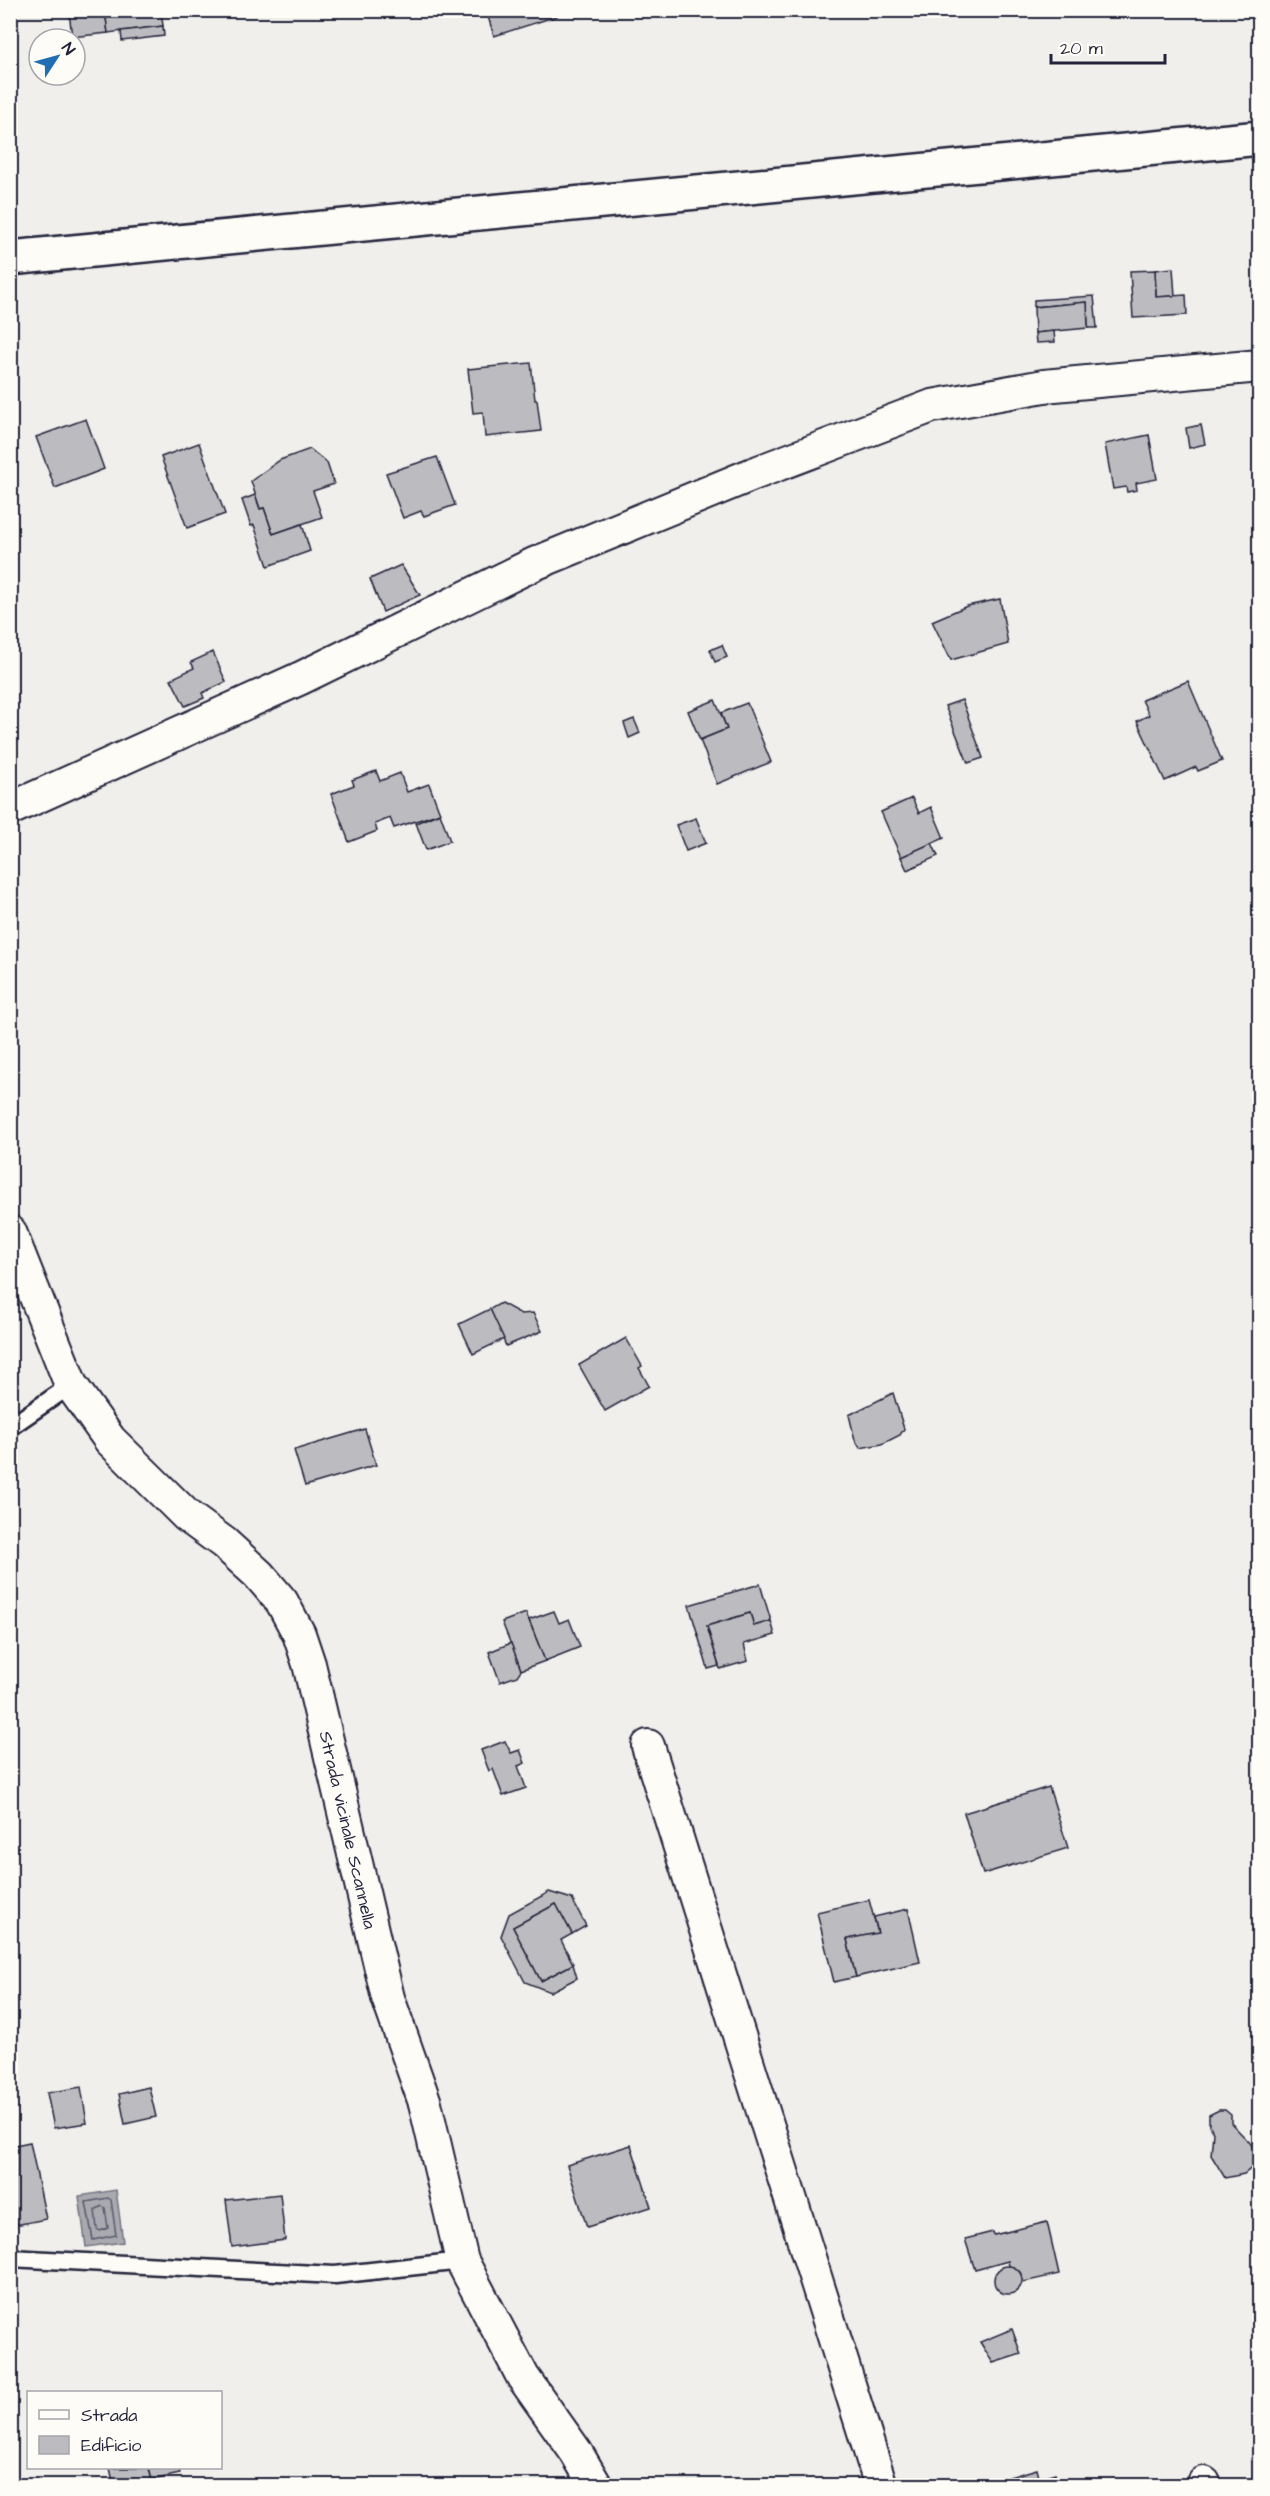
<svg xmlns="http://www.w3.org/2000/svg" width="1270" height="2496" font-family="'Architects Daughter',sans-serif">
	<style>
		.water { fill: #a9a9b0; stroke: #737381; stroke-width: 1.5 }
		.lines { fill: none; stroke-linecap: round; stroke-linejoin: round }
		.shore { stroke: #58586a; stroke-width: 1.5 }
		.building { fill: #bcbcc0; stroke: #22223b; stroke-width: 1.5 }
		.service-casing { stroke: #22223b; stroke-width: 21 }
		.minor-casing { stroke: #22223b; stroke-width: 36 }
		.secondary-casing { stroke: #22223b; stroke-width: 38 }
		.service { stroke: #fdfcf7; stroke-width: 16 }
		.minor { stroke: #fdfcf7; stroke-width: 32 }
		.secondary { stroke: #fdfcf7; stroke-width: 33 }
		.labels { text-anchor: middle; stroke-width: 5; stroke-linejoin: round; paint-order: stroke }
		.street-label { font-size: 18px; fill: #22223b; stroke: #fdfcf7 }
	</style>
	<rect width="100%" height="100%" fill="#f0efec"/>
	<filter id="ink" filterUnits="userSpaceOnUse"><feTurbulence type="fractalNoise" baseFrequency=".0167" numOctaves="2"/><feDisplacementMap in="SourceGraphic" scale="12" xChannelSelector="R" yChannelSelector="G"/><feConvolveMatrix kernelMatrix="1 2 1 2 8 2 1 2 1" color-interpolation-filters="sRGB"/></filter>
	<g filter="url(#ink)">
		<path class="water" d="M116,2190l7,52 -37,5 -7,-51z"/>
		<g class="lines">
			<g class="shore">
				<path d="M108,2198l3,2 5,35 -23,5 -7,-38z"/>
				<path d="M102,2206l3,2 3,20 -8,3 -3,-2 -2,-19z"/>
			</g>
		</g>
		<g class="building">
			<path d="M105,10l3,23 -36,4 -3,-26z"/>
			<path d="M105,10h56l2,16 -55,7z"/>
			<path d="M486,10h69l2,6 -63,20z"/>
			<path d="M163,26l1,10 -42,5 -1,-10z"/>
			<path d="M1173,268l2,28 -19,1 -1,-27z"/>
			<path d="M1155,270l1,27 30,-2 1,20 -54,3 -3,-47z"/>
			<path d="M1094,296l3,32h-9l-1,-26 -53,5v-7z"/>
			<path d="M1087,302l1,26 -53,5 -1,-26z"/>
			<path d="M1054,331l1,11 -19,1 -1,-10z"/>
			<path d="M531,363l4,37h2l4,31 -56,6 -2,-25 -10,1 -5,-44z"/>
			<path d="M86,419l18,50 -49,19 -19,-51z"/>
			<path d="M1201,425l4,19 -16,4 -3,-20z"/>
			<path d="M1149,435l8,44 -21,4 1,7 -10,2 -1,-5 -13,2 -8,-45z"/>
			<path d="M199,443l26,71 -38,14 -26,-71z"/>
			<path d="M310,449l17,14 7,21 -21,7 9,26 -49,17 -9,-26 -4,1 -9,-28 29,-21z"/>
			<path d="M437,457l18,48 -31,11 -3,-5 -18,7 -17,-45z"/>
			<path d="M255,495l5,14 4,-1 9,26 29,-10 8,27 -42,15 -14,-41 -3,1 -9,-26z"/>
			<path d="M401,565l19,30 -37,17 -13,-33z"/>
			<path d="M1000,599l8,45 -57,16 -19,-39 35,-15z"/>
			<path d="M722,645l5,12 -12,5 -5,-12z"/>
			<path d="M213,652l13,30 -24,11 2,5 -19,8 -14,-27 23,-11 -3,-6z"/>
			<path d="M1188,681l34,80 -24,10 -2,-4 -31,14 -28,-60 12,-6 -7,-15z"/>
			<path d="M715,700l12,29 -27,11 -12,-29z"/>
			<path d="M962,700l21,58 -15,5 -23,-57z"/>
			<path d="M747,703l24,59 -54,22 -17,-44 27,-11 -6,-16z"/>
			<path d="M634,719l6,14 -11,5 -5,-15z"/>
			<path d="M376,771l4,10 20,-8 7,19 22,-8 11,29 -46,15 -4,-10 -15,6 2,7 -28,11 -18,-48 23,-9 -2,-5z"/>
			<path d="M912,798l7,15 12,-6 13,31 -43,19 -20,-45z"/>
			<path d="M440,813l10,28 -24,9 -10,-27z"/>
			<path d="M696,818l10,25 -20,8 -10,-26z"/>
			<path d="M932,843l6,13 -31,14 -6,-13z"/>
			<path d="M501,1303l20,11 12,-1 9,18 -36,15 -16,-37z"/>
			<path d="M490,1309l14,30 -31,15 -14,-30z"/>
			<path d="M626,1338l16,28 -3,2 10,18 -44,25 -26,-46z"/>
			<path d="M893,1393l11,36 -4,6 -18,9 -22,4 -5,-8 -6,-25z"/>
			<path d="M365,1429l11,36 -71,21 -11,-36z"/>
			<path d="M760,1584l11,37 -17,5 -4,-13 -43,13 12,40 -11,3 -19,-64z"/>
			<path d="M554,1611l5,12 10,-4 11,28 -35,14 -16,-41z"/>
			<path d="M526,1613l19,48 -24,9 -19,-48z"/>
			<path d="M750,1613l4,13 17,-5 4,14 -31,9 4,17 -28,8 -13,-43z"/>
			<path d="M511,1643l10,27 -4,6 -17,6 -11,-30z"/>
			<path d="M505,1741l6,12 9,-3 5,13 -7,3 8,22 -23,8 -10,-27 -4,2 -8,-21z"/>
			<path d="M1049,1787l19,61 -85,26 -19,-61z"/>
			<path d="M549,1892l23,7 14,27 -14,8 -16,-30 -43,23 28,54 32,-17 4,14 -27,14 -25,-10 -24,-46 8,-22z"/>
			<path d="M869,1900l9,33 -31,6 9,38 -22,5 -17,-70z"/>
			<path d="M556,1904l16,30 -11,6 12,24 -32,17 -28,-54z"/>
			<path d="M908,1909l12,53 -64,15 -9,-38 31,-6 -4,-16z"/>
			<path d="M81,2087l6,36 -33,5 -7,-35z"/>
			<path d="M149,2087l7,30 -31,7 -6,-30z"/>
			<path d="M1219,2110h6l6,5v8l20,21 4,8 -1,14 -10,8 -19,4 -14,-23 2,-22 -4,-11v-7z"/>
			<path d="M30,2142l16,77 -36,7v-80z"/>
			<path d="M631,2145l20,62 -64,20 -20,-62z"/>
			<path d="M280,2194l5,46 -53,7 -6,-47z"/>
			<path d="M1047,2222l12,52 -35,8 -4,-10 -11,-6 -1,-5 -33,9 -10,-31 28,-7 1,3z"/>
			<circle cx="1008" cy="2280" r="14"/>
			<path d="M1012,2329l9,25 -28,9 -13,-21z"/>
			<path d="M110,2468h39l3,12 -25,6h-13z"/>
			<path d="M149,2468h30l1,6 -28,6z"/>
			<path d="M1037,2469l4,17h-30l-2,-9z"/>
			<path d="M1055,2474l4,12h-18l-1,-7z"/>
		</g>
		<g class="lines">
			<defs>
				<g id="service">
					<path d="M10,1427l61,-42"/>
					<path d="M10,2258l325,17 127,-14"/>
				</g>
				<g id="minor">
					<path d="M10,809l291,-131 233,-114 219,-90 179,-68 112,-20 216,-20"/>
					<path d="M10,1232l61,153 39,55 77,76 37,27 35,32 23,27 17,32 10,30 79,334 37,105 37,158 61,116 53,75 20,34"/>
					<path d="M648,1746l233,740"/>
					<path d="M1204,2483l1,3"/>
				</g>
				<path id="secondary" d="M10,258l1250,-120"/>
			</defs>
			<use href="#service" class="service-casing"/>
			<use href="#minor" class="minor-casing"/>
			<use href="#secondary" class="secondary-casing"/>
			<use href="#service" class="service"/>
			<use href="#minor" class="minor"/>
			<use href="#secondary" class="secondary"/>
		</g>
	</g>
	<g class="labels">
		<g class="street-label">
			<text transform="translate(348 1830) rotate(77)" y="6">Strada vicinale Scannella</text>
		</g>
	</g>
	<rect width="1270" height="2496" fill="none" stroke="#fdfcf7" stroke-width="36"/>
	<rect x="18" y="18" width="1234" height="2460" fill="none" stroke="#22223b" stroke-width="2" filter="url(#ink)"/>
	<rect x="27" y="2391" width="195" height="78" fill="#fdfcf7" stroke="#a5a5ac" stroke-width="1.5"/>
	<rect x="39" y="2410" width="30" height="9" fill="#fdfcf7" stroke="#a5a5ac" stroke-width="1.5"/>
	<text x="81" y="2421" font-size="18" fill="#22223b">Strada</text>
	<rect x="39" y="2436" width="30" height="18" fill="#bcbcc0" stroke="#a5a5ac" stroke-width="1.5"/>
	<text x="81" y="2451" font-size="18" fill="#22223b">Edificio</text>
	<g transform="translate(57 57) rotate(54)"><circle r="28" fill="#fdfcf7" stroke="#a5a5ac" stroke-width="1.5"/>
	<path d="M0-4.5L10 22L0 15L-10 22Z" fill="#1f6fb2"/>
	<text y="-9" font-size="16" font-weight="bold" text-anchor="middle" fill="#22223b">N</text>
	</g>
	<path d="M1051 54v9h114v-9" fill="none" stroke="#22223b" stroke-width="3"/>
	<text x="1060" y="54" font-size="18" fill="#22223b" stroke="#fdfcf7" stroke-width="4.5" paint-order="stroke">20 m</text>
</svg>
